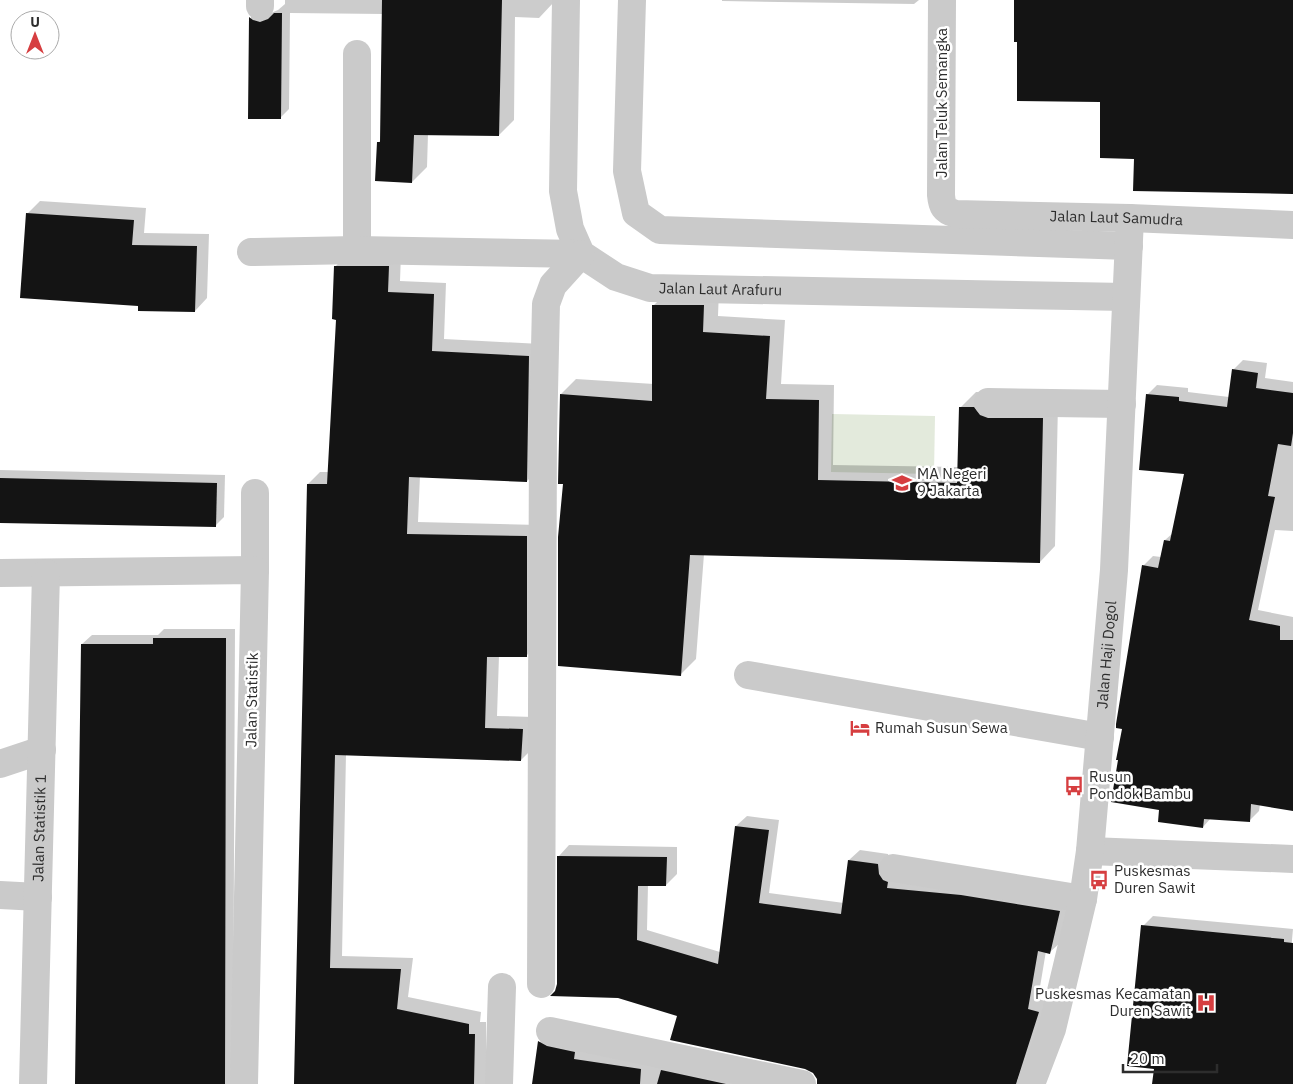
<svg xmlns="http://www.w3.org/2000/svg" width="1293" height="1084" font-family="'IBM Plex Sans',sans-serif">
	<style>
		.green { fill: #e3eadc }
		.shadow { fill: #0003 }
		.building { fill: #141414 }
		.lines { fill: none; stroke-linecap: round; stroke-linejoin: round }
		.minor { stroke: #cacaca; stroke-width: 28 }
		.labels { text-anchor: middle; stroke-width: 5; stroke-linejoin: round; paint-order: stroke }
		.street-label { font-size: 15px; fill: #2d2d2d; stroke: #fff }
		.poi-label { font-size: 15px; fill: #2d2d2d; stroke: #fff; text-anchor: start }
	</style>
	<rect width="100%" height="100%" fill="#fff"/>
	<path class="green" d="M832,414l103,2 -1,58 -103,-2z"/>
	<g class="shadow">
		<path d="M285,0h269v2l-15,16 -24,-1 -1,103 -15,15 -71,-1 -1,33 -15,15 -34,-39 3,-3 2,-126 -93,-1 -1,96 -9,9h-30l1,-101 8,-9 12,5 7,-3 7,-6z"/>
		<path d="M722,0h197l-5,4 -192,-3z"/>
		<path d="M40,201l106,7 -2,25 65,1 -2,64 -12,13 -168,-97z"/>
		<path d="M347,254h54l-1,27 46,2 -2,56 97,5 -2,125 -12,12 -107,-5 -2,46 121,3 -1,119 -12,12h-27l-2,60 37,1 -1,31 -12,12 -175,-6 -4,202 71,2 -5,39 73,15 -1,10h6v62h-191l13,-600 12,-12h9l8,-154 -2,-51z"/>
		<path d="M669,290h50l-1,26 67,4 -4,64 53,1 -1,80 126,2 1,-59 16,-16h14l68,11 -3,143 -15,16 -336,-8 -8,105 -16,16 -116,-192 -3,-89 15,-15 78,5v-79z"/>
		<path d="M1243,360l24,3 -2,15 28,4v149l-18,-1 -17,80 35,7v193l-33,-6 -1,7 -10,10 -38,-3 -8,9 -43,-18 -36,-81 19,-162 10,-10 8,1 4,-17 8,-7 12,-60 -38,-78 10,-10 31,3v4l41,5 4,-27z"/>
		<path d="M0,470l225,5 -1,42 -9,9 -215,-5z"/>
		<path d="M164,629h71l-2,455h-157l6,-440 10,-9h66z"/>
		<path d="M747,816l32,4 -10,73 75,10 5,-43 11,-10 28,4 1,9 181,38 -9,41 -11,10 -4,-1 -8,48 11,3 -23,82h-120l-287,-87 -63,-5 2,-8 1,-128 10,-11 108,2v27l-11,11h-18l-1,45 73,22 16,-126z"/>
		<path d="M1153,916l140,13 -6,66 6,1v85l-47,3h-92l1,-16 -12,-142z"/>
		<path d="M552,1030l237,54h-255l6,-42z"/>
	</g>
	<g class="building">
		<path d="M382,0h120l-3,136 -85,-1 -2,48 -37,-2 2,-39h3z"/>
		<path d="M1014,0h279v194l-160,-3 1,-32 -34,-1v-56l-83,-1v-59h-3z"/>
		<path d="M274,13h8l-1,106h-33l1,-102 4,3 7,2 8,-3z"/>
		<path d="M26,213l108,7 -2,25 65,1 -2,66 -57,-1v-5l-118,-8z"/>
		<path d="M334,266h55l-1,26 46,2 -2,57 97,5 -2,126 -118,-5 -2,57 120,2v121h-40l-2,71 38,1 -2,32 -186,-6 -5,213 71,1 -4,40 72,15v10h6l-1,50h-180l13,-600h20l9,-164 -4,-1z"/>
		<path d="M652,305h52l-1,27 67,4 -4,63 53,1 -1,80 139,3 2,-76h15l6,8 8,3h55l-3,145 -350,-8 -9,121 -123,-10v-129l5,-53h-5l2,-90 92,7z"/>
		<path d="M1232,369l26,4 -2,15 37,5v40l-2,13 -13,-2 -10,52 7,1 -26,123 31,6v14h13v171l-42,-7 -1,18 -46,-3 -1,9 -45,-6 1,-12 -48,-8 7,-42h-2l6,-31 -6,-1v-4l26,-159 16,3 6,-28 6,1 14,-67 -45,-4 7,-76 33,3v4l48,6z"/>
		<path d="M0,478l217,5 -1,44 -216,-4z"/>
		<path d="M153,638h73l-1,446h-150l6,-440h72z"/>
		<path d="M735,826l34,4 -10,73 82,11 7,-54 30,4 1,10 4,6 5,2 -1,6 74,7 99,16 -10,43 -12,-3 -10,58 11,3 -23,72h-199v-5l-4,-6 -8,-4 -135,-29 7,-24 -59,-18 -68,-2 5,-5 2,-7v-128l110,1 -1,29h-28l-1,54 81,24z"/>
		<path d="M1141,925l143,14v3l9,1v141h-141l2,-15 -27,-3z"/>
		<path d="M538,1041l9,5 28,6 -1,7 67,10 -1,15h-108z"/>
		<path d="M661,1070l65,14h-69z"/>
	</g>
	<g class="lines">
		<g class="minor">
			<path id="s1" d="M566,0l-3,191 7,38 11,25 35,23 34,11 476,9"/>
			<path d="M632,0l-5,171 9,42 24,17 469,16"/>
			<path id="s2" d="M942,0l-1,195c1,11 3,16 15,19l174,4 163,7"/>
			<path d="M260,6v-6"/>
			<path d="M357,54v196"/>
			<path d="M251,252l106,-2 224,4"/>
			<path d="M988,402l134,2"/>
			<path d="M255,570v-77"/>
			<path d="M0,573l255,-3 -11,514"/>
			<path d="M748,675l352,62"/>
			<path d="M0,764l42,-14"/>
			<path d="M1090,851l203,8"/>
			<path d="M893,868l190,31"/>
			<path d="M0,895l38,2"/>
			<path d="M541,984l2,-548 3,-132 7,-19 28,-31"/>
			<path d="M550,1031l252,53"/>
			<path id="s3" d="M33,1084l13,-511"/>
			<path d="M499,1084l3,-97"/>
			<path id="s4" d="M1031,1084l21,-55 31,-130 7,-48 24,-281 16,-352"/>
		</g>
	</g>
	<defs>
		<symbol id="school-bare" viewBox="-9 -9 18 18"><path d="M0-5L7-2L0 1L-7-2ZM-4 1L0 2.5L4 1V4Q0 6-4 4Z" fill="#d63e40" stroke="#fff" stroke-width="2.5" paint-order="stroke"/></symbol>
		<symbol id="hotel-bare" viewBox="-9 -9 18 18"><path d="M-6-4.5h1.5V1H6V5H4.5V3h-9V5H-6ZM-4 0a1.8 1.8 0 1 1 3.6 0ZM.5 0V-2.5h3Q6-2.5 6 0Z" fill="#d63e40" stroke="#fff" stroke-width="2.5" paint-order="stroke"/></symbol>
		<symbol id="bus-bare" viewBox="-9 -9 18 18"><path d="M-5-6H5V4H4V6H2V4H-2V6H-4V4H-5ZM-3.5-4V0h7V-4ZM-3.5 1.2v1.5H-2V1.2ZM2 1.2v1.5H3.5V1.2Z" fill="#d63e40" stroke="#fff" stroke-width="2.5" paint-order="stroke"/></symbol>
		<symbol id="hospital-bare" viewBox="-9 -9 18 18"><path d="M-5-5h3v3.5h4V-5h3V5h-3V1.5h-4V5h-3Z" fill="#d63e40" stroke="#fff" stroke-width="2.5" paint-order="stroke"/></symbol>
	</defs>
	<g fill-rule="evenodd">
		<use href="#school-bare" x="888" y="469" width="28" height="28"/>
		<use href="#hotel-bare" x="846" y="714" width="28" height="28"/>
		<use href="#bus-bare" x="1060" y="772" width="28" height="28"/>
		<use href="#bus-bare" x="1085" y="866" width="28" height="28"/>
		<use href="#hospital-bare" x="1192" y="989" width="28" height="28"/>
	</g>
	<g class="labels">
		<g class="street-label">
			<text transform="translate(942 103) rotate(-90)" y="5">Jalan Teluk Semangka</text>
			<text dy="5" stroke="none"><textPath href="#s2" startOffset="382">Jalan Laut Samudra</textPath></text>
			<text dy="5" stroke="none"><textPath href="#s1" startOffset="405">Jalan Laut Arafuru</textPath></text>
			<text dy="5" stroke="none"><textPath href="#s4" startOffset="438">Jalan Haji Dogol</textPath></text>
			<text transform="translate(252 700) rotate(-89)" y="5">Jalan Statistik</text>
			<text dy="5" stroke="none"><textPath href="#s3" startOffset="256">Jalan Statistik 1</textPath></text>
		</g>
		<g class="poi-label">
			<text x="917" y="479">MA Negeri<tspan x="917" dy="17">9 Jakarta</tspan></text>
			<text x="875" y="733">Rumah Susun Sewa</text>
			<text x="1089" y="782">Rusun<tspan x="1089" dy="17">Pondok Bambu</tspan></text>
			<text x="1114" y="876">Puskesmas<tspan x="1114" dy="17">Duren Sawit</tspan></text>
			<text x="1191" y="999" text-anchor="end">Puskesmas Kecamatan<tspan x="1191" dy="17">Duren Sawit</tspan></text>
		</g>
	</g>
	<g transform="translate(35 35)"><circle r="24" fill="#ffffff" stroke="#ababab"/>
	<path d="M0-4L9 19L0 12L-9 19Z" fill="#d63e40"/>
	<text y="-8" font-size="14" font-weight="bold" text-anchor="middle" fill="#2d2d2d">U</text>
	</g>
	<path d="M1123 1064v8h94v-8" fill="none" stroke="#2d2d2d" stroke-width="2.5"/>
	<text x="1130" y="1064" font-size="15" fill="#2d2d2d" stroke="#ffffff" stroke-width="4" paint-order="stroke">20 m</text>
</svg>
